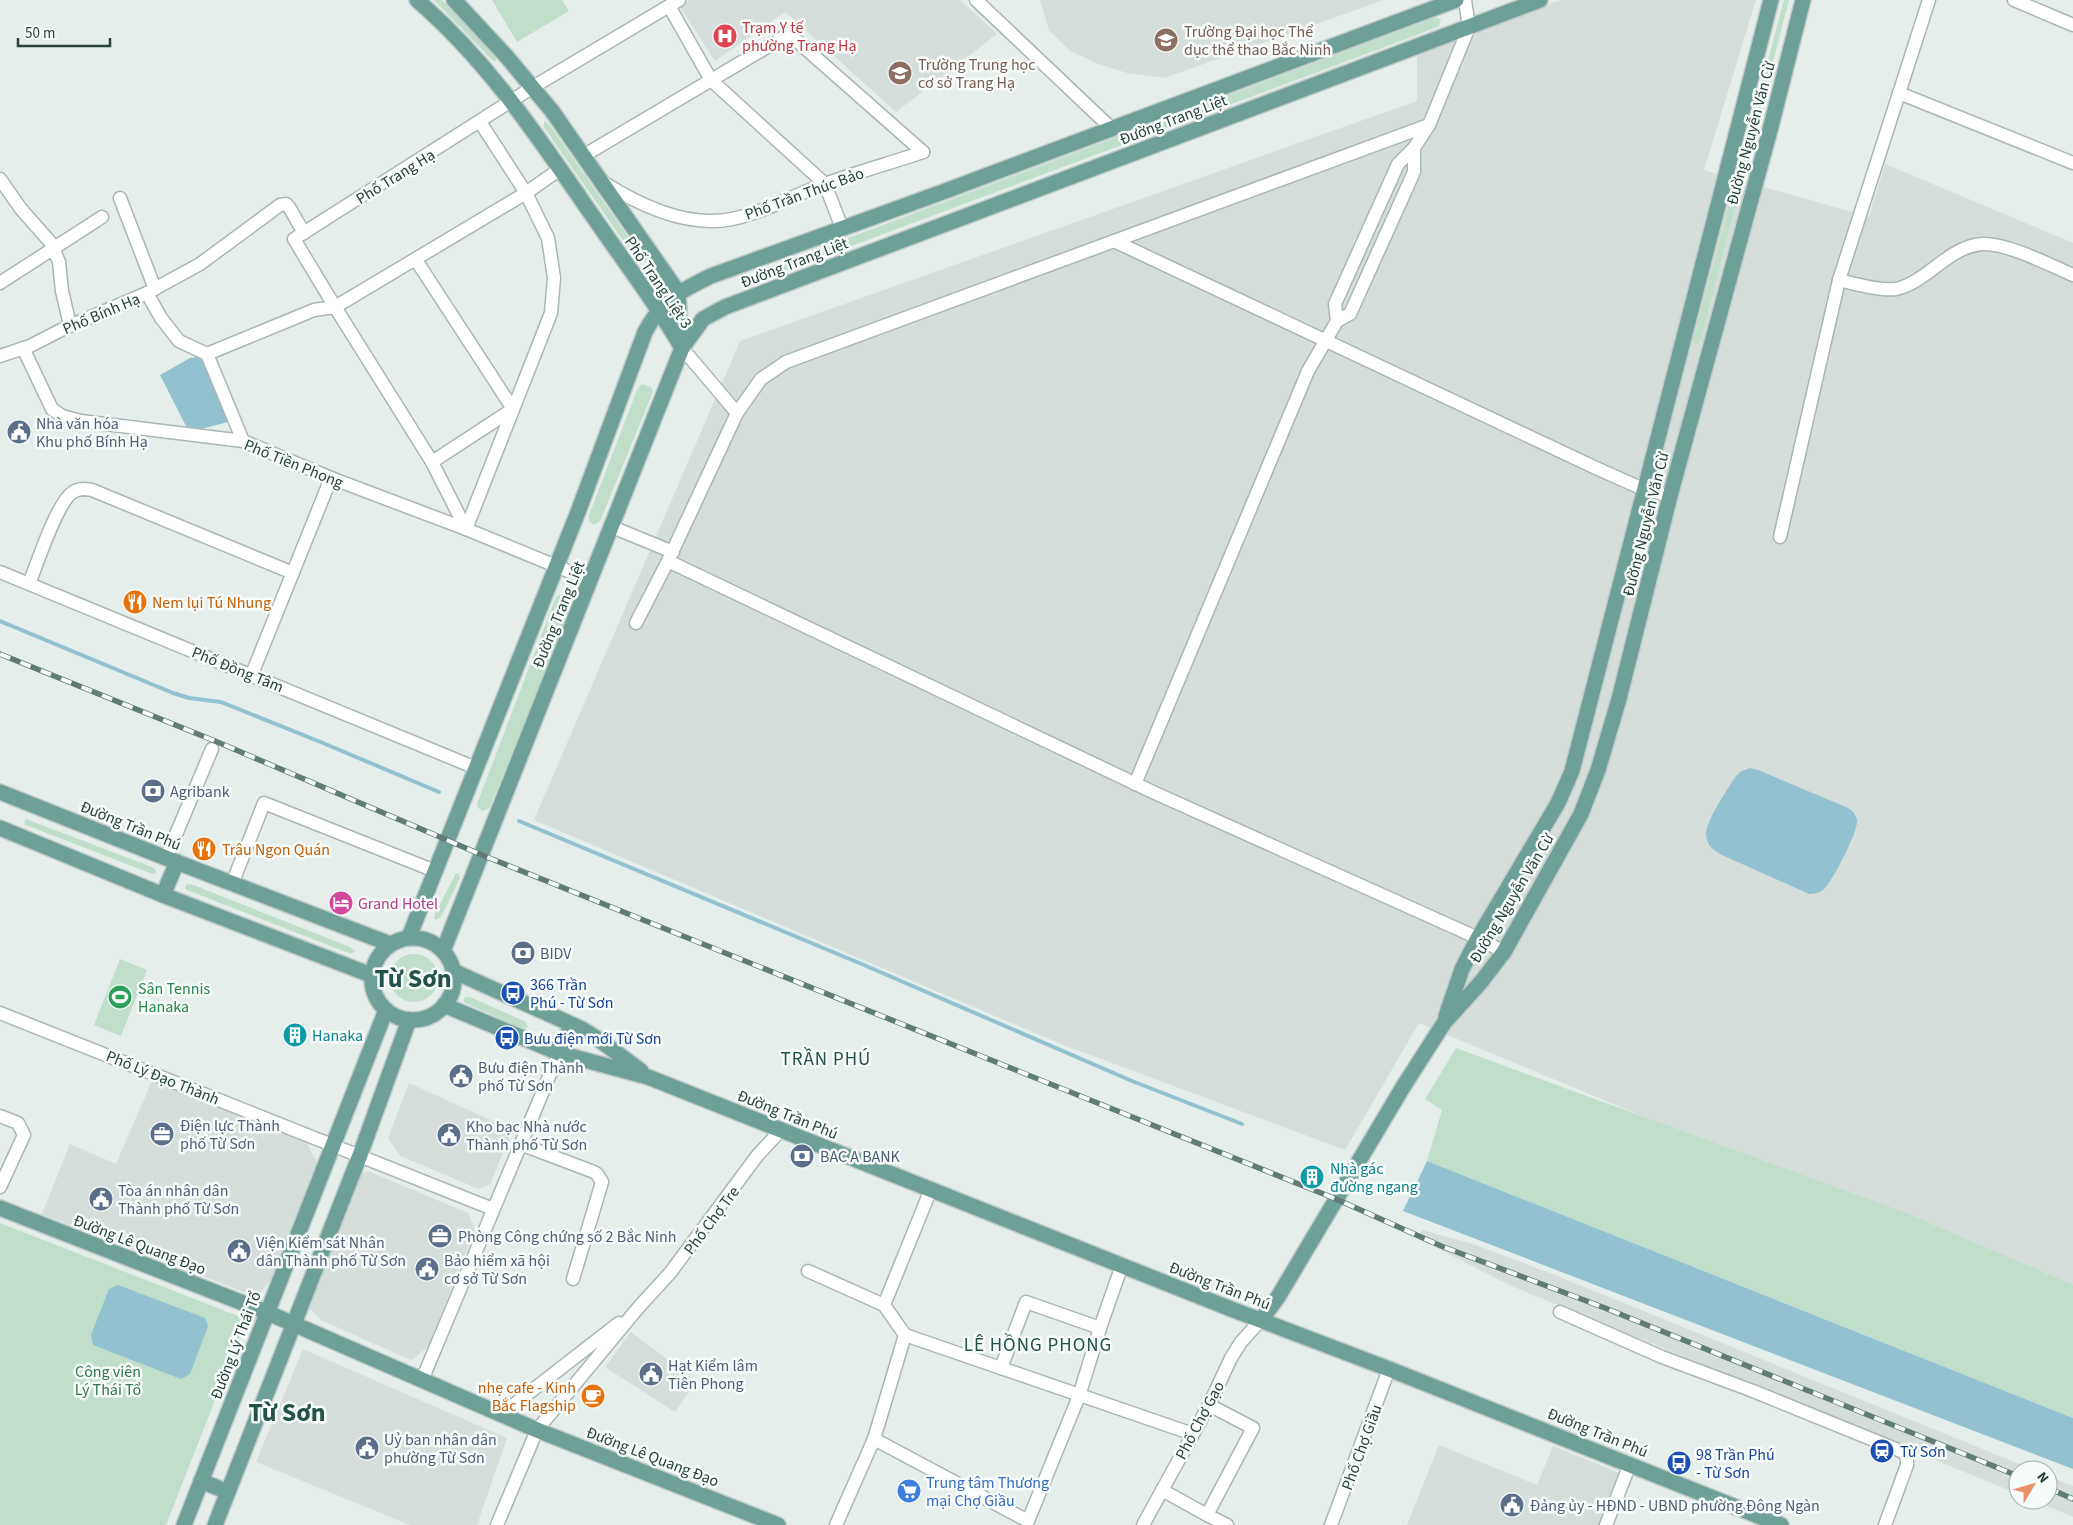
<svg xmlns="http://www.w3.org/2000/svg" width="2073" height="1525" font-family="'Source Sans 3',sans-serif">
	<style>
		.built { fill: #d5deda }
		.green { fill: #c1decb }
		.water { fill: #92c2d0 }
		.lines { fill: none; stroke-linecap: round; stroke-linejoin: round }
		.stream { stroke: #92c2d0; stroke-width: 4 }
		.minor-casing { stroke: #a9b6b3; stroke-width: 15 }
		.major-casing { stroke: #c2cac8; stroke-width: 18 }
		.minor { stroke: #fff; stroke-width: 12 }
		.major { stroke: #6da198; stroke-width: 15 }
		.rail-casing { stroke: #617b76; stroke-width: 5.5 }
		.rail { stroke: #f7fbf9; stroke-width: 4; stroke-dasharray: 11; stroke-linecap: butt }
		.labels { text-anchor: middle; stroke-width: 5; stroke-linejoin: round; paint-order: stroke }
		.health-label { font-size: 16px; fill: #be3a42; stroke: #f7fbf9; text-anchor: start }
		.education-label { font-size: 16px; fill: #785e54; stroke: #f7fbf9; text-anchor: start }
		.street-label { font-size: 16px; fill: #26403b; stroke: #f7fbf9 }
		.service-label { font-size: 16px; fill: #4e5e75; stroke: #f7fbf9; text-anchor: start }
		.food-label { font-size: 16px; fill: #c56008; stroke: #f7fbf9; text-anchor: start }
		.hotel-label { font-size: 16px; fill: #b23c85; stroke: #f7fbf9; text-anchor: start }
		.transit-label { font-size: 16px; fill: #164399; stroke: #f7fbf9; text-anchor: start }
		.leisure-label { font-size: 16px; fill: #27864d; stroke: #f7fbf9; text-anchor: start }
		.culture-label { font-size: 16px; fill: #0d838f; stroke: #f7fbf9; text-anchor: start }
		.park-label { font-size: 16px; fill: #327550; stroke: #f7fbf9 }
		.shop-label { font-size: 16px; fill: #366cbe; stroke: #f7fbf9; text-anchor: start }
		.quarter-label { font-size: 19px; letter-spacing: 1px; fill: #225249; stroke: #f7fbf9 }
		.town-label { font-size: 26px; font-weight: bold; fill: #225249; stroke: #f7fbf9 }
	</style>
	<rect width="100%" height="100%" fill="#e6eeeb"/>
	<g class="built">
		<path d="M689,0h271l37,34 -101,78 -111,-100 -70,49 -35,-54z"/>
		<path d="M1040,0h344l-220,78 -37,-5 -29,-9 -28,-13 -21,-21z"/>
		<path d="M1561,0h195l-52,170 165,47 16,-53 188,79v1053l-654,-273 -74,127 -284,-106 -527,-224 206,-479 677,-240v-48z"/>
		<path d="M152,1081l154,60 12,24 -46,113 -15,19 -215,-83 28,-70 46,20z"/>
		<path d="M409,1083l104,47 -23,54 -11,5 -79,-33 -12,-18z"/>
		<path d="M368,1171l100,42 7,16 -47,118 -17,13 -90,-40 -14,-15 50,-129z"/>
		<path d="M1422,1230l51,14 77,29 484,197h-16v24l-509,-209 -91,-47z"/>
		<path d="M631,1332l65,49 -21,31 -70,-45z"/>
		<path d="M303,1349l204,89 -30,87h-67l-154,-63z"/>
		<path d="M1439,1445l98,40 16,-39 69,28 -21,51h-194z"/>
		<path d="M2048,1476l25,10v31l-40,-17h15z"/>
	</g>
	<g class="green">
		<path d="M434,0h8l53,55 1,6h-3z"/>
		<path d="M492,0h70l7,11 -52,31z"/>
		<path d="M1784,0h5l-88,339 -2,4 -3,1 -2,-1v-6z"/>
		<path d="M1436,17l5,3 -2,6 -22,9 -662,247 -3,-3v-4l3,-2z"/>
		<path d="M545,121l4,3 86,123v4l-4,1 -2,-3 -86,-123z"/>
		<path d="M642,384l9,3 2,5 -50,122 -3,7 -6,4 -5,-4v-6l48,-125z"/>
		<path d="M562,594c7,0 12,4 10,11l-81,199 -2,4 -6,3 -5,-3 -1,-4 77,-202 2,-5z"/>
		<path d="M26,819l126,48 4,3v3l-4,1 -126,-49 -2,-3z"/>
		<path d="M456,873l3,1 1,4 -19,39 -5,3 -2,-2 1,-4z"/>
		<path d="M187,884h4l159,63 5,4 -4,3 -164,-64 -2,-3z"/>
		<circle cx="414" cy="978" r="24"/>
		<path d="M120,959l27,11 -26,66 -27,-11z"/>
		<path d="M465,997h5l56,25 2,5 -4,2 -59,-26 -2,-3z"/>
		<path d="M1456,1048l445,163 172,74v133l-646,-257 15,-51 -17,-11z"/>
		<path d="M0,1223l238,93 5,13 -77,196h-166z"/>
	</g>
	<g class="water">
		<path d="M198,357l9,8 21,57 -39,10 -29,-57 30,-17z"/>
		<path d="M1750,768l8,2 83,35c8,3 14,6 16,15 2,10 -25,62 -33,69 -4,4 -10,5 -15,5l-87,-39c-8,-4 -16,-10 -16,-21 1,-16 21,-43 29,-57l5,-5z"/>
		<path d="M1427,1161l646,257v51l-670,-258z"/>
		<path d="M118,1285l87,33 3,8 -18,48 -9,5 -88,-34 -2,-10 18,-46z"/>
	</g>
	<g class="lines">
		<g class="stream">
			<path d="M0,621l173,72 16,5 32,4 102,41 116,49"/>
			<path d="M519,821l345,144 268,116 110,43"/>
		</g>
		<defs>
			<g id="minor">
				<path d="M976,0l135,128"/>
				<path d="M2014,0l59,25"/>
				<path d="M669,6l42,74 114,104 17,44"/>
				<path d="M1899,93l174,70"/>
				<path d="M583,156l206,-122 134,118"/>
				<path d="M0,179l21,30 30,34 8,19 3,29 8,34"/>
				<path d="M603,182c36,23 85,46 129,37 33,-7 62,-24 93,-35 32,-12 66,-21 98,-32"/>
				<path d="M120,198l35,91"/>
				<path d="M1114,241l482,227 47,21 27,7"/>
				<path d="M416,260l97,149 -81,53"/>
				<path d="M1839,280c15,4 43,11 57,9 32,-7 52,-43 87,-45 24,-1 67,21 90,31"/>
				<path d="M0,283l102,-66"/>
				<path d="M147,293l53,-29 80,-59 6,-1 3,3 15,26"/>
				<path d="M1337,321l-2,-17 63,-140 16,-16 15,-23 27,-66 13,-32 -4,-27"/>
				<path d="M23,348l29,61 10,7 19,5 162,20 88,37 135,51 124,51"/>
				<path d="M682,348l55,65"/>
				<path d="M207,354l107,-44 21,-3 191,-114 34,-24"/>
				<path d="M207,354l36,87"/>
				<path d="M0,356l30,-10 35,-18 82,-35 14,25 18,23 28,13"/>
				<path d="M612,527l61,25"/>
				<path d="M466,529l-34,-67 -97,-155 -41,-68 239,-152 146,-87"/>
				<path d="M466,529l85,-216 3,-35 -6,-40 -22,-45 -46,-71"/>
				<path d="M1780,537l59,-257 90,-280"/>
				<path d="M668,561l487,232 323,145 26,14"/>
				<path d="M0,572l476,196"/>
				<path d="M29,584c8,-20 28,-82 44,-92 6,-4 12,-3 19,-2l201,83"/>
				<path d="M636,623l32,-62 69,-148 24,-34 25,-17 643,-237"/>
				<path d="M252,674l79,-196"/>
				<path d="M1135,784l173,-413 29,-50 13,-7 64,-142v-24"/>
				<path d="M166,858l46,-109"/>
				<path d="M232,884l32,-81 171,68"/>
				<path d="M0,1013l493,196"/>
				<path d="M0,1116l18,7 6,12 -24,52"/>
				<path d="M520,1144l74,28 3,2 5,8 -29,97"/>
				<path d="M808,1271l76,34 21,30"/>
				<path d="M884,1305l47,-116"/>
				<path d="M1560,1312l102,45 91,34 150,61 4,6v7l-22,60"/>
				<path d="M905,1335l288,99"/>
				<path d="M1001,1368l25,-66 74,26"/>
				<path d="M422,1380l137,-327"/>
				<path d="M503,1413l116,-90"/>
				<path d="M874,1439l31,-104"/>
				<path d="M1162,1490l45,25 46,-87 -44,-23"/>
				<path d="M1207,1515l20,10"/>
				<path d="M497,1525l40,-95 101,-122 32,-35 87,-117 24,-26"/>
				<path d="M836,1525l38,-86 154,82 51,-125 21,-68 22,-63"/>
				<path d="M1143,1525l66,-120 22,-47 10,-16 20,-22"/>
				<path d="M1331,1525l58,-156"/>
				<path d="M1606,1525l24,-61"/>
			</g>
			<g id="major">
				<path d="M417,0c72,62 121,137 175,215 30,44 63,86 90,133"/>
				<path d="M454,0l53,57 45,54 126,181 3,52"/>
				<path d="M0,792l166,66 224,86"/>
				<path d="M0,828l163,67 208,80"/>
				<path d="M163,895l14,-33"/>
				<path d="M409,937l169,-425 67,-180c17,-32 35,-41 66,-56l229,-83 516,-193"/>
				<circle cx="413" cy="979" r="41"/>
				<path d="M443,951l239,-603 21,-29 22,-12 815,-307"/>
				<path d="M453,971l129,58 16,10 43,32"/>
				<path d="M444,1005l115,48 89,24 583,232 158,60 392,156"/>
				<path d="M1446,1016l16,-47 16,-31 80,-135 14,-32 199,-771"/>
				<path d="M559,1053l12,-28"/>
				<path d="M0,1208l266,104 271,118 241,95"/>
				<path d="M1261,1320l17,-23 125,-210 41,-64 37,-41 23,-30 77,-138 17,-44 21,-71 51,-203 100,-366 33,-130"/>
				<path d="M201,1481l27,11"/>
				<path d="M184,1525l202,-515"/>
				<path d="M215,1525l145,-370 49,-135"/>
			</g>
		</defs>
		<use href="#minor" class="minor-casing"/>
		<use href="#major" class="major-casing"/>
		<use href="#minor" class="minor"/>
		<use href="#major" class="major"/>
		<defs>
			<g id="rail">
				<path d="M0,654l215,87 267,114 854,344 105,47 164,62 413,168"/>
				<path d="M2048,1488l25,11"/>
			</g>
		</defs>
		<use href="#rail" class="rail-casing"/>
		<use href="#rail" class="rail"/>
	</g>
	<defs>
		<symbol id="hospital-disc" viewBox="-11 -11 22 22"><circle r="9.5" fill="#e0444e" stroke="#f7fbf9"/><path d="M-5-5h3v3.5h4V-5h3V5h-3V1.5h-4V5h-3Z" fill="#fff"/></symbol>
		<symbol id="university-disc" viewBox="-11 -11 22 22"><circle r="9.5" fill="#8d6e63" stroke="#f7fbf9"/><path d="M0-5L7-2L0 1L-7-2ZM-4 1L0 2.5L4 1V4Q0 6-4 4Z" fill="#fff"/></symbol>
		<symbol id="school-disc" viewBox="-11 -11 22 22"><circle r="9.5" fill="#8d6e63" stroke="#f7fbf9"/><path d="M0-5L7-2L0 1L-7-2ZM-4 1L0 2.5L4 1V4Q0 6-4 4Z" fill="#fff"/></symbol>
		<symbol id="civic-disc" viewBox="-11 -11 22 22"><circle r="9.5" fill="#5c6f8a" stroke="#f7fbf9"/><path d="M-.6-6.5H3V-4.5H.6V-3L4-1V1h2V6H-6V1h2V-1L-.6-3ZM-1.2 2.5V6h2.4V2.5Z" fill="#fff"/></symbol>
		<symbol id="restaurant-disc" viewBox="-11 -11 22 22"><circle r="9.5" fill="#e8710a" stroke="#f7fbf9"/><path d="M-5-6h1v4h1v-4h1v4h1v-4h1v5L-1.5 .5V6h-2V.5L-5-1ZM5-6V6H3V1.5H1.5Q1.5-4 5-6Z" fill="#fff"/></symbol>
		<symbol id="bank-disc" viewBox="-11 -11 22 22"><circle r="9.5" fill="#5c6f8a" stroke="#f7fbf9"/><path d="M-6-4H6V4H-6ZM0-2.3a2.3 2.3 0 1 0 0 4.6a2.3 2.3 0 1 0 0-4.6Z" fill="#fff"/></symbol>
		<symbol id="hotel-disc" viewBox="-11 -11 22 22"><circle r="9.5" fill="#d1479c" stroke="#f7fbf9"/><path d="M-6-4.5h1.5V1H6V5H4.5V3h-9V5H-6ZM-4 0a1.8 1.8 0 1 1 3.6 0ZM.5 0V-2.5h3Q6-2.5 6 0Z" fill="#fff"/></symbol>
		<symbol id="bus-disc" viewBox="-11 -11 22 22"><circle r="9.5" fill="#1a4fb4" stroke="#f7fbf9"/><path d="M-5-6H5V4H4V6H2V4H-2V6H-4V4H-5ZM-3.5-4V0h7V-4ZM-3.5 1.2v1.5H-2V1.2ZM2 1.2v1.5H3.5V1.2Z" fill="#fff"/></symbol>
		<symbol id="stadium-disc" viewBox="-11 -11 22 22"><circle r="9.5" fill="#2e9e5b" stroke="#f7fbf9"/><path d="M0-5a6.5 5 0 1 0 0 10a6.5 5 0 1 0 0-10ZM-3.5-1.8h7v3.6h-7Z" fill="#fff"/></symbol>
		<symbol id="building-disc" viewBox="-11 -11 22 22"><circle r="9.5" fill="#0f9aa8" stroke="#f7fbf9"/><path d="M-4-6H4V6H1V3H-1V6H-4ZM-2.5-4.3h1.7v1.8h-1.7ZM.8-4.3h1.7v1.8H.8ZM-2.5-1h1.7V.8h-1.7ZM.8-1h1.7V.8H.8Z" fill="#fff"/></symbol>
		<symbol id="office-disc" viewBox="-11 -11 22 22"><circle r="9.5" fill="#5c6f8a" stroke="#f7fbf9"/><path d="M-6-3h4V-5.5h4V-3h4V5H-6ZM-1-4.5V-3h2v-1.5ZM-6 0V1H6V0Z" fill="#fff"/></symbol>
		<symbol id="cafe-disc" viewBox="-11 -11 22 22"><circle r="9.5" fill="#e8710a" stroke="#f7fbf9"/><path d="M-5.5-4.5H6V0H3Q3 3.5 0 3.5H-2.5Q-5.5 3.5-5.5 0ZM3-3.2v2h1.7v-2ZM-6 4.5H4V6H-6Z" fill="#fff"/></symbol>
		<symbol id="station-disc" viewBox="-11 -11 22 22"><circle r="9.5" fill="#1a4fb4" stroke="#f7fbf9"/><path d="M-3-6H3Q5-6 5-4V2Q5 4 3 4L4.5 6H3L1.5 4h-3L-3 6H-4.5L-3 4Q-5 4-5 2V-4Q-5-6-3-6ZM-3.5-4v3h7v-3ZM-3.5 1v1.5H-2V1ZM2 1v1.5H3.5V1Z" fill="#fff"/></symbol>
		<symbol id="supermarket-disc" viewBox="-11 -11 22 22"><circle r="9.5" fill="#3f7fe0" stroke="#f7fbf9"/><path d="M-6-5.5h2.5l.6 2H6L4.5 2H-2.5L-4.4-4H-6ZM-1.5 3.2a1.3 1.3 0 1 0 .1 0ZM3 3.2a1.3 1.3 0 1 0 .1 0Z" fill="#fff"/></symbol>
	</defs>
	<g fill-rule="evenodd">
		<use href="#hospital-disc" x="711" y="22" width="28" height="28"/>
		<use href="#university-disc" x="1152" y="26" width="28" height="28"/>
		<use href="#school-disc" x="886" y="59" width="28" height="28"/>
		<use href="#civic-disc" x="5" y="418" width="28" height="28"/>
		<use href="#restaurant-disc" x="121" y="588" width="28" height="28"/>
		<use href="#bank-disc" x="139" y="777" width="28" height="28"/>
		<use href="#restaurant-disc" x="190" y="835" width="28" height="28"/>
		<use href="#hotel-disc" x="327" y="889" width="28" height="28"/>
		<use href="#bank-disc" x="509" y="939" width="28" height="28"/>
		<use href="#bus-disc" x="499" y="979" width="28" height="28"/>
		<use href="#stadium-disc" x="106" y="983" width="28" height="28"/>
		<use href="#building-disc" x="281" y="1021" width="28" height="28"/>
		<use href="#bus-disc" x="493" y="1024" width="28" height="28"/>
		<use href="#civic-disc" x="447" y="1062" width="28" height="28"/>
		<use href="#office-disc" x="148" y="1120" width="28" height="28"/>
		<use href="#civic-disc" x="435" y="1121" width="28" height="28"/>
		<use href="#bank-disc" x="788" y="1142" width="28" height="28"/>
		<use href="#building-disc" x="1298" y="1163" width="28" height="28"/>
		<use href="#civic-disc" x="87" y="1185" width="28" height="28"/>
		<use href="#office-disc" x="426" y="1222" width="28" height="28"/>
		<use href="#civic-disc" x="225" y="1237" width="28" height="28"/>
		<use href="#civic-disc" x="413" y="1255" width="28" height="28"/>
		<use href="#civic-disc" x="637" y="1360" width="28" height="28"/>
		<use href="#cafe-disc" x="579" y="1382" width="28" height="28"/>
		<use href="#civic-disc" x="353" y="1434" width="28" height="28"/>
		<use href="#station-disc" x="1868" y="1437" width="28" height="28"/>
		<use href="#bus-disc" x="1665" y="1449" width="28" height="28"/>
		<use href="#supermarket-disc" x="895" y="1477" width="28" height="28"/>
		<use href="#civic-disc" x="1498" y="1491" width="28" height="28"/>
	</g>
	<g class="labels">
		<g class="health-label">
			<text x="742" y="33">Trạm Y tế<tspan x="742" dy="18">phường Trang Hạ</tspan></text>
		</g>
		<g class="education-label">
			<text x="1184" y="37">Trường Đại học Thể<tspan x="1184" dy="18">dục thể thao Bắc Ninh</tspan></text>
			<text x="918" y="70">Trường Trung học<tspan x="918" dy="18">cơ sở Trang Hạ</tspan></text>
		</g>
		<g class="street-label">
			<text transform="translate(1173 119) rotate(-21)" y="6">Đường Trang Liệt</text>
			<text transform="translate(1750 133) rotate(-75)" y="6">Đường Nguyễn Văn Cừ</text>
			<text transform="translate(395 176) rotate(-32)" y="6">Phố Trang Hạ</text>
			<text transform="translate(804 193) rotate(-20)" y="6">Phố Trần Thúc Bảo</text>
			<text transform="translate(794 262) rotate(-21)" y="6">Đường Trang Liệt</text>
			<text transform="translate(659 282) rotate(56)" y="6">Phố Trang Liệt 3</text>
			<text transform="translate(101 313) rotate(-23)" y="6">Phố Bính Hạ</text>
			<text transform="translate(294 463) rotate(22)" y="6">Phố Tiền Phong</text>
			<text transform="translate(1645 524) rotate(-76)" y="6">Đường Nguyễn Văn Cừ</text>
			<text transform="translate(558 614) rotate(-68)" y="6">Đường Trang Liệt</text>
			<text transform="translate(238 669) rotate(22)" y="6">Phố Đồng Tâm</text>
			<text transform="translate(131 825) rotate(22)" y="6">Đường Trần Phú</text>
			<text transform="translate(1511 898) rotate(-59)" y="6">Đường Nguyễn Văn Cừ</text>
			<text transform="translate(163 1077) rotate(22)" y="6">Phố Lý Đạo Thành</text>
			<text transform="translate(788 1114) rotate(22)" y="6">Đường Trần Phú</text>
			<text transform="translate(711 1220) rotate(-53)" y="6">Phố Chợ Tre</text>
			<text transform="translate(140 1244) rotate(21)" y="6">Đường Lê Quang Đạo</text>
			<text transform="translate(1220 1285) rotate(21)" y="6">Đường Trần Phú</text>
			<text transform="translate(235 1345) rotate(-69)" y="6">Đường Lý Thái Tổ</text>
			<text transform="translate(1199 1420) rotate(-62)" y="6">Phố Chợ Gạo</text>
			<text transform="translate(1598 1432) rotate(22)" y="6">Đường Trần Phú</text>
			<text transform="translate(1361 1447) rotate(-70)" y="6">Phố Chợ Giầu</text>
			<text transform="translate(653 1456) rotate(21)" y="6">Đường Lê Quang Đạo</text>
		</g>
		<g class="service-label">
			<text x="36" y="429">Nhà văn hóa<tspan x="36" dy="18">Khu phố Bính Hạ</tspan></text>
			<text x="170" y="797">Agribank</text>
			<text x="540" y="959">BIDV</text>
			<text x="478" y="1073">Bưu điện Thành<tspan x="478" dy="18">phố Từ Sơn</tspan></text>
			<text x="180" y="1131">Điện lực Thành<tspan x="180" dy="18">phố Từ Sơn</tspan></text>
			<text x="466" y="1132">Kho bạc Nhà nước<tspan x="466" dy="18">Thành phố Từ Sơn</tspan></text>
			<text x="820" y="1162">BAC A BANK</text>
			<text x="118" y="1196">Tòa án nhân dân<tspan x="118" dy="18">Thành phố Từ Sơn</tspan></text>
			<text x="458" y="1242">Phòng Công chứng số 2 Bắc Ninh</text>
			<text x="256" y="1248">Viện Kiểm sát Nhân<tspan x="256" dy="18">dân Thành phố Từ Sơn</tspan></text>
			<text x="444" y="1266">Bảo hiểm xã hội<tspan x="444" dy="18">cơ sở Từ Sơn</tspan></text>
			<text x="668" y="1371">Hạt Kiểm lâm<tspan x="668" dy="18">Tiên Phong</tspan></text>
			<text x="384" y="1445">Uỷ ban nhân dân<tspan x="384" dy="18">phường Từ Sơn</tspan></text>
			<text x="1530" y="1511">Đảng ủy - HĐND - UBND phường Đông Ngàn</text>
		</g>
		<g class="food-label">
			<text x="152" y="608">Nem lụi Tú Nhung</text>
			<text x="222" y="855">Trâu Ngon Quán</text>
			<text x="576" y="1393" text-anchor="end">nhẹ cafe - Kinh<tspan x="576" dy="18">Bắc Flagship</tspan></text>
		</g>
		<g class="hotel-label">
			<text x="358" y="909">Grand Hotel</text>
		</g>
		<g class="transit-label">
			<text x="530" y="990">366 Trần<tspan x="530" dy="18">Phú - Từ Sơn</tspan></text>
			<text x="524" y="1044">Bưu điện mới Từ Sơn</text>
			<text x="1900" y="1457">Từ Sơn</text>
			<text x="1696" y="1460">98 Trần Phú<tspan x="1696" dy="18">- Từ Sơn</tspan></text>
		</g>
		<g class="leisure-label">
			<text x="138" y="994">Sân Tennis<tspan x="138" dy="18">Hanaka</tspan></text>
		</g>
		<g class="culture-label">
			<text x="312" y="1041">Hanaka</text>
			<text x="1330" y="1174">Nhà gác<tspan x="1330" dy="18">đường ngang</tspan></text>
		</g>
		<g class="park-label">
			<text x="108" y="1377">Công viên<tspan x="108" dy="18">Lý Thái Tổ</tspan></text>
		</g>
		<g class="shop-label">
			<text x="926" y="1488">Trung tâm Thương<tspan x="926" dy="18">mại Chợ Giầu</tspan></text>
		</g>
		<g class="quarter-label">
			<text x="826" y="1065">TRẦN PHÚ</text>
			<text x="1038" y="1351">LÊ HỒNG PHONG</text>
		</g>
		<g class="town-label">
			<text x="413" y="987">Từ Sơn</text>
			<text x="287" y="1421">Từ Sơn</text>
		</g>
	</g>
	<g transform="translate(2033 1485) rotate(52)"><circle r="24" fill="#f7fbf9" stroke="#a3b0ad"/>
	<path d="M0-4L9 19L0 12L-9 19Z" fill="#eb9168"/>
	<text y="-8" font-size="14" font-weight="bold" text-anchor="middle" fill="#26403b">N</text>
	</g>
	<path d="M18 38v8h92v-8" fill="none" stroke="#26403b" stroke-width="2.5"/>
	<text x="25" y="38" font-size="15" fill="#26403b" stroke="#f7fbf9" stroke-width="4" paint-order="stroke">50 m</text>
</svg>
